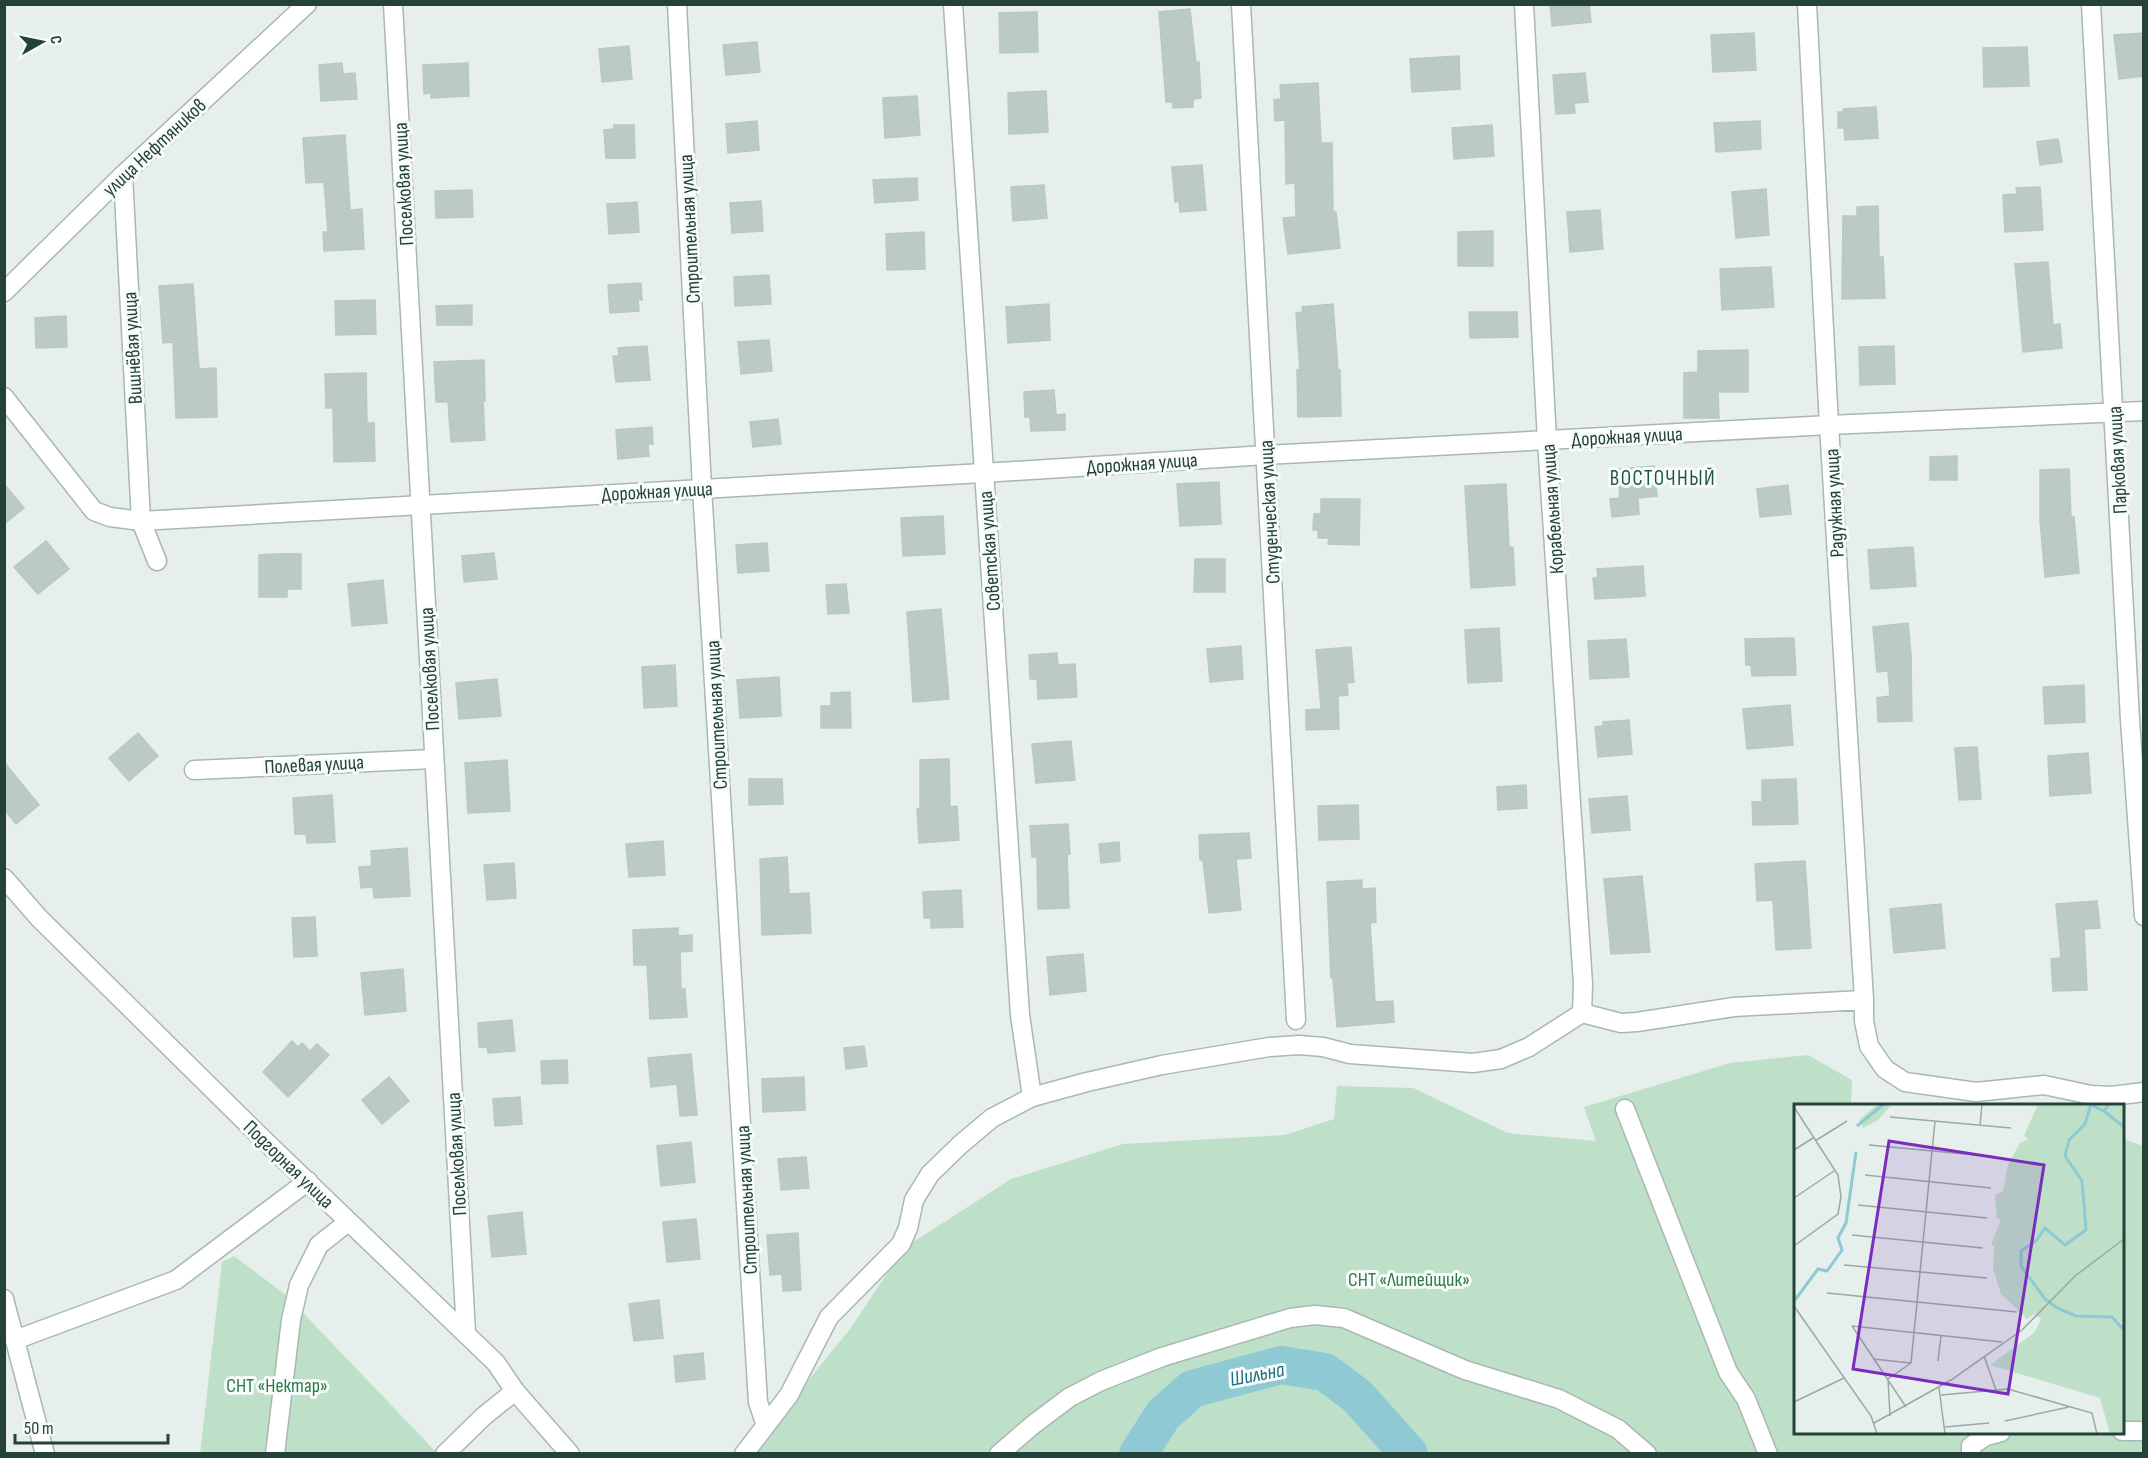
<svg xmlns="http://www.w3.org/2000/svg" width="2148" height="1458" font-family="'Sofia Sans Condensed',sans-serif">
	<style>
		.green { fill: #bfe0c8 }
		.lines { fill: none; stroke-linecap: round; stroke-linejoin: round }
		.river { stroke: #8ec9d4; stroke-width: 38 }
		.building { fill: #bbcac4; stroke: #b8c9c2; stroke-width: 1.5 }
		.minor-casing { stroke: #a8b8b2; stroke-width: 21 }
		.minor { stroke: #fff; stroke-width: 18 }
		.labels { text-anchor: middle; stroke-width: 6; stroke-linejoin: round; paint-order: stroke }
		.street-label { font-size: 20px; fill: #24423a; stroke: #f7fbf9 }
		.park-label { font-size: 20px; fill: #2d7a4b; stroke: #f7fbf9 }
		.neighbourhood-label { font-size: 21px; letter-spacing: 1.5px; fill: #1f5548; stroke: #f7fbf9 }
		.water-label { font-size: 21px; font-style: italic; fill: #1c6f80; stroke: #f7fbf9 }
		.inset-river { fill: none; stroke: #8ec9d4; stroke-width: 3 }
		.inset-road { fill: none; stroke: #98aaa4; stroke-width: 1.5 }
		.view { fill: #7b2cbf; fill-opacity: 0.15; stroke: #7b2cbf; stroke-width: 3 }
		.inset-edge { fill: none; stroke: #24423a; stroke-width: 3 }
	</style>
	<rect width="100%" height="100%" fill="#e6efeb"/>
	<g class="green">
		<path d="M1808,1055l44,25 -1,25 -55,1v326h326l1,-293 20,7v307l-1388,1 30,-45 65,-80 54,-81 107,-69 112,-35 162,-9 49,-16 3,-33 76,2 95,45 88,8 -12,-34 146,-44z"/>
		<path d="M234,1256l53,40 150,157 -237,1 22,-192z"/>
	</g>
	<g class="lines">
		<path class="river" d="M1138,1454l25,-39 29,-26 89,-24 44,7 32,24 52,58"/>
	</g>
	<g class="building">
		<path d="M1550,4h39l2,18 -39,4z"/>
		<path d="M1190,9l6,54 3,-1 2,36 -8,1v8l-20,1v-6h-7l-7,-90z"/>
		<path d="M1037,12l1,40 -38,1 -1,-40z"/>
		<path d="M1754,33l2,37 -43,2 -2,-37z"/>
		<path d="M2144,33v43l-25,3 -5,-44z"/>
		<path d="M757,42l3,30 -34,3 -3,-30z"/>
		<path d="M629,46l3,33 -30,3 -3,-33z"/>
		<path d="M2027,47l2,39 -45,1 -1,-39z"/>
		<path d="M1459,56l1,33 -48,3 -2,-33z"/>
		<path d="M342,63l1,11 12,-1 2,26 -36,2 -2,-36z"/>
		<path d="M468,63l1,33 -38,2v-5l-7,1 -1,-29z"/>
		<path d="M1585,73l3,29 -14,1 1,10 -19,1 -3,-39z"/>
		<path d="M1318,83l3,60h11l1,69h3l4,36 -52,6 -5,-36 13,-1 -1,-34 -9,1 -1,-64 -10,1 -1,-21 7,-1 -1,-14z"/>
		<path d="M1046,91l2,41 -39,2 -1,-41z"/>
		<path d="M917,96l3,39 -35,3 -2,-40z"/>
		<path d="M1876,107l2,31 -33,2 -1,-12h-6v-16h6l-1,-3z"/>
		<path d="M757,121l2,29 -31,3 -2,-29z"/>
		<path d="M1760,121l1,28 -45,3 -2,-29z"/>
		<path d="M614,125h20l1,33h-29l-2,-28 10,-1z"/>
		<path d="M1492,125l2,31 -40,3 -2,-31z"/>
		<path d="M345,135l5,75 12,-1 2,40 -40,2 -1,-19h5l-4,-50 -18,1 -3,-45z"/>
		<path d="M2058,139l4,23 -22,3 -3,-23z"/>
		<path d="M1202,165l4,45 -26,2 -1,-11 -4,1 -3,-35z"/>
		<path d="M917,178l1,22 -43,3 -2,-23z"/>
		<path d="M1044,185l3,33 -34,3 -2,-34z"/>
		<path d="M2040,187l3,43 -38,2 -2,-37 14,-1 -1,-6z"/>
		<path d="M1766,189l3,46 -33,3 -4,-46z"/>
		<path d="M472,190l1,27 -37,1 -1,-27z"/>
		<path d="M761,201l2,30 -31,2 -2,-30z"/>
		<path d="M637,202l2,30 -30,2 -2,-30z"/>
		<path d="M1878,206l1,51h4l2,41 -43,1 1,-83h14v-9z"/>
		<path d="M1600,210l3,39 -33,3 -3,-40z"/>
		<path d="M1493,231v35h-35v-34z"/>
		<path d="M924,232l1,37 -38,1 -1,-36z"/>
		<path d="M2048,262l5,63 7,-1 2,24 -39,4 -8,-88z"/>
		<path d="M1771,267l3,40 -52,3 -2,-41z"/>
		<path d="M769,275l2,29 -36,2 -1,-29z"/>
		<path d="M641,283l1,17h-4l1,11 -29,2 -2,-28z"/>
		<path d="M193,284l6,85 17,-1 1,49 -41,1 -3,-76 -10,1 -4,-57z"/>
		<path d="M375,300l1,34 -40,1 -1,-34z"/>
		<path d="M1049,304l1,36 -42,3 -2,-36z"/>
		<path d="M1333,304l5,66h2l1,46 -43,1 -1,-47h3l-4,-57 7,-1 -1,-5z"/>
		<path d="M472,305v20h-35l-1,-19z"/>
		<path d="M1469,312h48l1,25 -48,1z"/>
		<path d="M66,316l1,31 -31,1 -1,-30z"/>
		<path d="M769,340l3,31 -31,3 -3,-32z"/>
		<path d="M647,346l3,34 -34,2 -3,-26h6l-1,-8z"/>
		<path d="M1894,346l1,38 -35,1 -1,-38z"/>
		<path d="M1748,350v42h-30l1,26h-35v-45l14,-1v-21z"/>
		<path d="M484,360l1,41h-2l2,39 -34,2 -3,-40h-12l-2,-40z"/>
		<path d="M366,373l1,50h7l1,38 -41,1 -1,-54h-7l-1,-34z"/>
		<path d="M1054,390l2,25 9,-1v16l-34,1 -1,-14h-5l-1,-25z"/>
		<path d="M778,419l3,25 -28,3 -3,-25z"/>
		<path d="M652,427l1,17h-5l1,12 -31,3 -2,-29z"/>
		<path d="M1957,456v24h-27v-23z"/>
		<path d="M1654,466l3,30 -19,2 1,16 -27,3 -2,-18 10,-1 -2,-29z"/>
		<path d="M2069,469l2,48h3l5,56 -34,4 -5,-57v-50z"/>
		<path d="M1219,482l2,42 -41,2 -3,-42z"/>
		<path d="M4,484l20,24 -20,16z"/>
		<path d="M1506,484l3,63h4l2,38 -44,3 -6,-102z"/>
		<path d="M1788,485l3,29 -31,3 -3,-28z"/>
		<path d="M1321,499h39l-1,46 -31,-1 1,-6h-11v-8h-5l1,-16h7z"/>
		<path d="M943,516l2,38 -42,2 -2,-38z"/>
		<path d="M46,541l23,28 -31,25 -24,-27z"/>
		<path d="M767,543l2,28 -31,2 -2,-28z"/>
		<path d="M1913,547l3,39 -45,3 -3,-39z"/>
		<path d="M494,553l3,26 -33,3 -2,-26z"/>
		<path d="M275,554h26v35h-14v8h-28v-42z"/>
		<path d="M1195,559h30v33h-31z"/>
		<path d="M1643,566l2,30 -50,3 -2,-21 5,-1 -1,-8z"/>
		<path d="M383,580l4,43 -35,3 -4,-42z"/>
		<path d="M846,584l3,29 -21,1 -2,-29z"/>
		<path d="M941,609l8,90 -36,3 -6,-90z"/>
		<path d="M1908,623l3,32 1,66 -34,1 -1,-24 13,-2 -2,-25 -11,1 -4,-45z"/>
		<path d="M1499,628l3,53 -34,2 -3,-53z"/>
		<path d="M1794,638l2,37 -44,1 -1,-11h-5l-1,-26z"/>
		<path d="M1626,639l3,38 -39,2 -2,-38z"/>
		<path d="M1241,646l2,33 -33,3 -3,-33z"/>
		<path d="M1351,647l3,35 -7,1 1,12 -10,1 1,33 -33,1v-20l15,-1 -5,-59z"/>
		<path d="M1057,653l1,12 17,-1 2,33 -39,2 -1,-20h-7l-1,-24z"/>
		<path d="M675,665l2,41 -33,2 -2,-41z"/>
		<path d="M779,677l2,39 -41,2 -3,-38z"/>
		<path d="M497,679l4,37 -42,3 -3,-36z"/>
		<path d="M2084,685l1,37 -40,2 -2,-37z"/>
		<path d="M850,692l1,36h-30v-22h10v-13z"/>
		<path d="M1790,705l3,40 -46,4 -4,-40z"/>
		<path d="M1629,720l3,34 -34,3 -3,-30 8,-1v-4z"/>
		<path d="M138,733l20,23 -29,25 -20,-23z"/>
		<path d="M1071,741l4,39 -39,3 -4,-39z"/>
		<path d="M1977,747l4,52 -22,1 -4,-52z"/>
		<path d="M2088,753l3,40 -41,3 -2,-40z"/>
		<path d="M949,759l1,48 7,-1 2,34 -40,3 -2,-34h3v-49z"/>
		<path d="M507,760l3,51 -42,2 -3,-50z"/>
		<path d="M4,762l35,43 -23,19 -12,-15z"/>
		<path d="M749,779h33l1,25 -34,1z"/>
		<path d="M1796,779l2,45 -45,1 -1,-23h10v-22z"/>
		<path d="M1526,785l1,23 -29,2 -1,-23z"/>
		<path d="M332,795l3,47 -28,1 -1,-9h-11l-2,-36z"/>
		<path d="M1627,796l3,34 -38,3 -3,-34z"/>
		<path d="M1358,805l1,34 -40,1 -1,-34z"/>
		<path d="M1068,824l2,30 -3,1 2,53 -31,1 -1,-52h-5l-2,-31z"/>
		<path d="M1249,833l2,25 -15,1 5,51 -32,3 -6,-53h-3l-1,-25z"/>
		<path d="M663,841l2,34 -36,2 -3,-33z"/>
		<path d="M1119,842l1,19 -19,2 -2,-19z"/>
		<path d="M407,848l3,48 -36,2 -1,-11 -12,1 -2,-21 13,-1 -1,-15z"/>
		<path d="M787,857l2,37 20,-1 2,40 -49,2 -2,-76z"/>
		<path d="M1805,861l6,87 -35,2 -3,-50 -16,1 -2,-37z"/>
		<path d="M514,863l2,35 -29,2 -3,-35z"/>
		<path d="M1642,876l8,76 -39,2 -7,-75z"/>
		<path d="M1362,880v9l13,-1 1,34 -6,1 5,79 18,-1 1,21 -57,5 -4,-49h-2l-4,-96z"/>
		<path d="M961,890l2,37 -32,1v-10h-7l-1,-26z"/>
		<path d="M2097,901l3,27 -16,1 3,61 -34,1 -2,-32 10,-1 -5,-54z"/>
		<path d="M1941,904l4,44 -51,5 -4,-44z"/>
		<path d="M315,917l2,39 -23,1 -2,-39z"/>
		<path d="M678,928v8l14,-1v16l-12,1 1,37h4l2,28 -37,2 -3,-54h-13l-1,-35z"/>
		<path d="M1083,954l3,37 -36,4 -3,-38z"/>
		<path d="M403,969l3,42 -41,4 -4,-42z"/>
		<path d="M512,1020l3,31 -27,2 -1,-6h-8l-1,-24z"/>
		<path d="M292,1041l6,6 4,-4 8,8 7,-7 12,11 -41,42 -25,-25z"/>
		<path d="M864,1046l3,20 -21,3 -2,-21z"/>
		<path d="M691,1054l6,61 -17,1 -3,-32 -26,3 -3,-29z"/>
		<path d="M567,1060l1,23 -26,1 -1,-23z"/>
		<path d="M389,1077l20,24 -27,23 -20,-24z"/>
		<path d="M804,1077l1,33 -42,2 -1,-33z"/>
		<path d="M520,1097l2,27 -27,2 -2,-27z"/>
		<path d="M691,1142l4,40 -34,4 -4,-40z"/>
		<path d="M806,1157l3,31 -28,2 -3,-31z"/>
		<path d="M522,1212l4,42 -34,3 -4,-41z"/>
		<path d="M696,1219l4,40 -33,3 -4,-40z"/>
		<path d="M798,1233l3,57 -18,1 -1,-17 -12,1 -3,-40z"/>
		<path d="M659,1300l4,38 -29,3 -5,-37z"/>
		<path d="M703,1353l2,26 -29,3 -2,-26z"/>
	</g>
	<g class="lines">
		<defs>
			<g id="minor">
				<path d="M393,4l73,1329"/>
				<path d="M677,4l25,484 56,914 7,21"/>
				<path d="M953,4l67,1011 12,82"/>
				<path d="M1241,4l55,1016"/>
				<path d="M1524,4l23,437 36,543 -1,29"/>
				<path d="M1807,4l22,421 35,575"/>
				<path d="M2091,4l39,716 14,196"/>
				<path d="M123,175l18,346 16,40"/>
				<path d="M4,292l119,-117 184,-171"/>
				<path d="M4,397l90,114 16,6 31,4 842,-48 283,-18 563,-30 315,-14"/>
				<path d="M194,770l240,-11"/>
				<path d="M4,878l35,40 227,224 230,221 19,28 55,63"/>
				<path d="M1625,1109l103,263 18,27 22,55"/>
				<path d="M4,1299l41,155"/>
				<path d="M15,1340l161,-60 132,-99"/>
				<path d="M2122,1431h22"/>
				<path d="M275,1454l16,-134 8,-35 20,-40 29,-23"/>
				<path d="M445,1454l39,-38 31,-25"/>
				<path d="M744,1454l45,-59 40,-78 72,-73 7,-16 6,-28 16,-26 31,-30 31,-26 40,-21 55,-15 75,-17 107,-18 30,-2 24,2 27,7 123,9 28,-4 28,-12 53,-34 39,10 16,-1 97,-15 130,-7v21l5,25 16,23 20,13 71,10 68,-7 47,10 21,1 32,-4"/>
				<path d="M999,1454l35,-30 36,-27 31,-16 61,-24 128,-39 25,-3 29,3 121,52 94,29 59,30 29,25"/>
				<path d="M1971,1454v-8l15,-10 15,-4"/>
			</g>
		</defs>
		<use href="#minor" class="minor-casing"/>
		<use href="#minor" class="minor"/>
	</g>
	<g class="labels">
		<g class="street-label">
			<text transform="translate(154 147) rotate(-43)" y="7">улица Нефтяников</text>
			<text transform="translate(403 184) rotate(-93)" y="7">Поселковая улица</text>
			<text transform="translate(689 229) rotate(-93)" y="7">Строительная улица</text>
			<text transform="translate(132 348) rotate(-93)" y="7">Вишнёвая улица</text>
			<text transform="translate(1627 436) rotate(-3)" y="7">Дорожная улица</text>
			<text transform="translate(2117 460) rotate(-93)" y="7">Парковая улица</text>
			<text transform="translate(1142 463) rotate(-4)" y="7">Дорожная улица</text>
			<text transform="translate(657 491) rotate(-3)" y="7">Дорожная улица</text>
			<text transform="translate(1834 503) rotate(-93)" y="7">Радужная улица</text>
			<text transform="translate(1552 509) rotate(-94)" y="7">Корабельная улица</text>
			<text transform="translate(1269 512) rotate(-93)" y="7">Студенческая улица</text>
			<text transform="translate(989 551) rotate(-94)" y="7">Советская улица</text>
			<text transform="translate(429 669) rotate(-93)" y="7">Поселковая улица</text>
			<text transform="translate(716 715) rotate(-93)" y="7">Строительная улица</text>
			<text transform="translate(314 764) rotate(-3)" y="7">Полевая улица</text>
			<text transform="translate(456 1154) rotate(-93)" y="7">Поселковая улица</text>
			<text transform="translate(289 1164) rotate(44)" y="7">Подгорная улица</text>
			<text transform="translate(746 1200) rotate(-93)" y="7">Строительная улица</text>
		</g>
		<g class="park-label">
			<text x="1409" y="1286">СНТ «Литейщик»</text>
			<text x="277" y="1392">СНТ «Нектар»</text>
		</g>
		<g class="neighbourhood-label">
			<text x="1663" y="485">ВОСТОЧНЫЙ</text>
		</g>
		<g class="water-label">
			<text transform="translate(1257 1374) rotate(-11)" y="7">Шильна</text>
		</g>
	</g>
	<g transform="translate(1794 1104)">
		<rect width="330" height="330" fill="#e6efeb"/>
		<path d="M84,0h14l-14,16 -15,8 -4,-8zM244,0h51l2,5 1,-5h32v220l-9,-6 9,7v109h-14l-10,-36 -110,-33 45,-33 6,-13 -7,-5 -7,5 -26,-25 -8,-25 1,-23 -3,-1 10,-26h-4l-2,-24 8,-4 5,-26 12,-22 8,-4 -4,-3z" fill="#bfe0c8"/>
		<path class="inset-river" d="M297,0l-6,20 -16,16 -4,16 17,25 4,49 -21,15 -20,-17 -8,12 -16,11v15l24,33 12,9 19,8 36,1 12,13M297,1l13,6 5,-7M310,7l20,16M63,22l27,-22M1,196l23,-31 9,2 15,-21 -4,-12 8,-15 10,-71"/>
		<path class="inset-road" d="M0,3l44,68 3,22 -3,17 -44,32M96,13l121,11M186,22l2,-22M21,37l32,-20M75,41l128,12M0,46l19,-12M71,71l126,13M0,94l40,-27M64,101l129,13M58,131l131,13M50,161l143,13M33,189l190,19M0,202l77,110 6,18M58,222l150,16M58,222l54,81M190,252l12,34M79,255l38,4M144,257l3,-25M117,259l24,-242M145,284l6,46M147,291l67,-6 84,24 5,21M0,298l50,-24M96,312l-2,-37 23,-16M211,317l64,-14M80,319l77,-43 71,-50 53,-54 49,-37M151,323l44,-4"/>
		<path class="view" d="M95,37l155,24 -36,229 -155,-25z"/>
		<rect width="330" height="330" class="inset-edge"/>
	</g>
	<rect width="2148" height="1458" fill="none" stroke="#24423a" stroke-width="12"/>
	<g transform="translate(42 42) rotate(81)" stroke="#f7fbf9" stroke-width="4.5" paint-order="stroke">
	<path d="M0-4.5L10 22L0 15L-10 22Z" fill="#24423a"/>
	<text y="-9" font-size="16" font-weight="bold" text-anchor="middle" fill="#24423a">С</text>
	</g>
	<path d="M15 1434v9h153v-9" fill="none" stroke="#24423a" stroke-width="3"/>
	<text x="24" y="1434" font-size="18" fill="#24423a" stroke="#f7fbf9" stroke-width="4.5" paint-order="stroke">50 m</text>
</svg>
